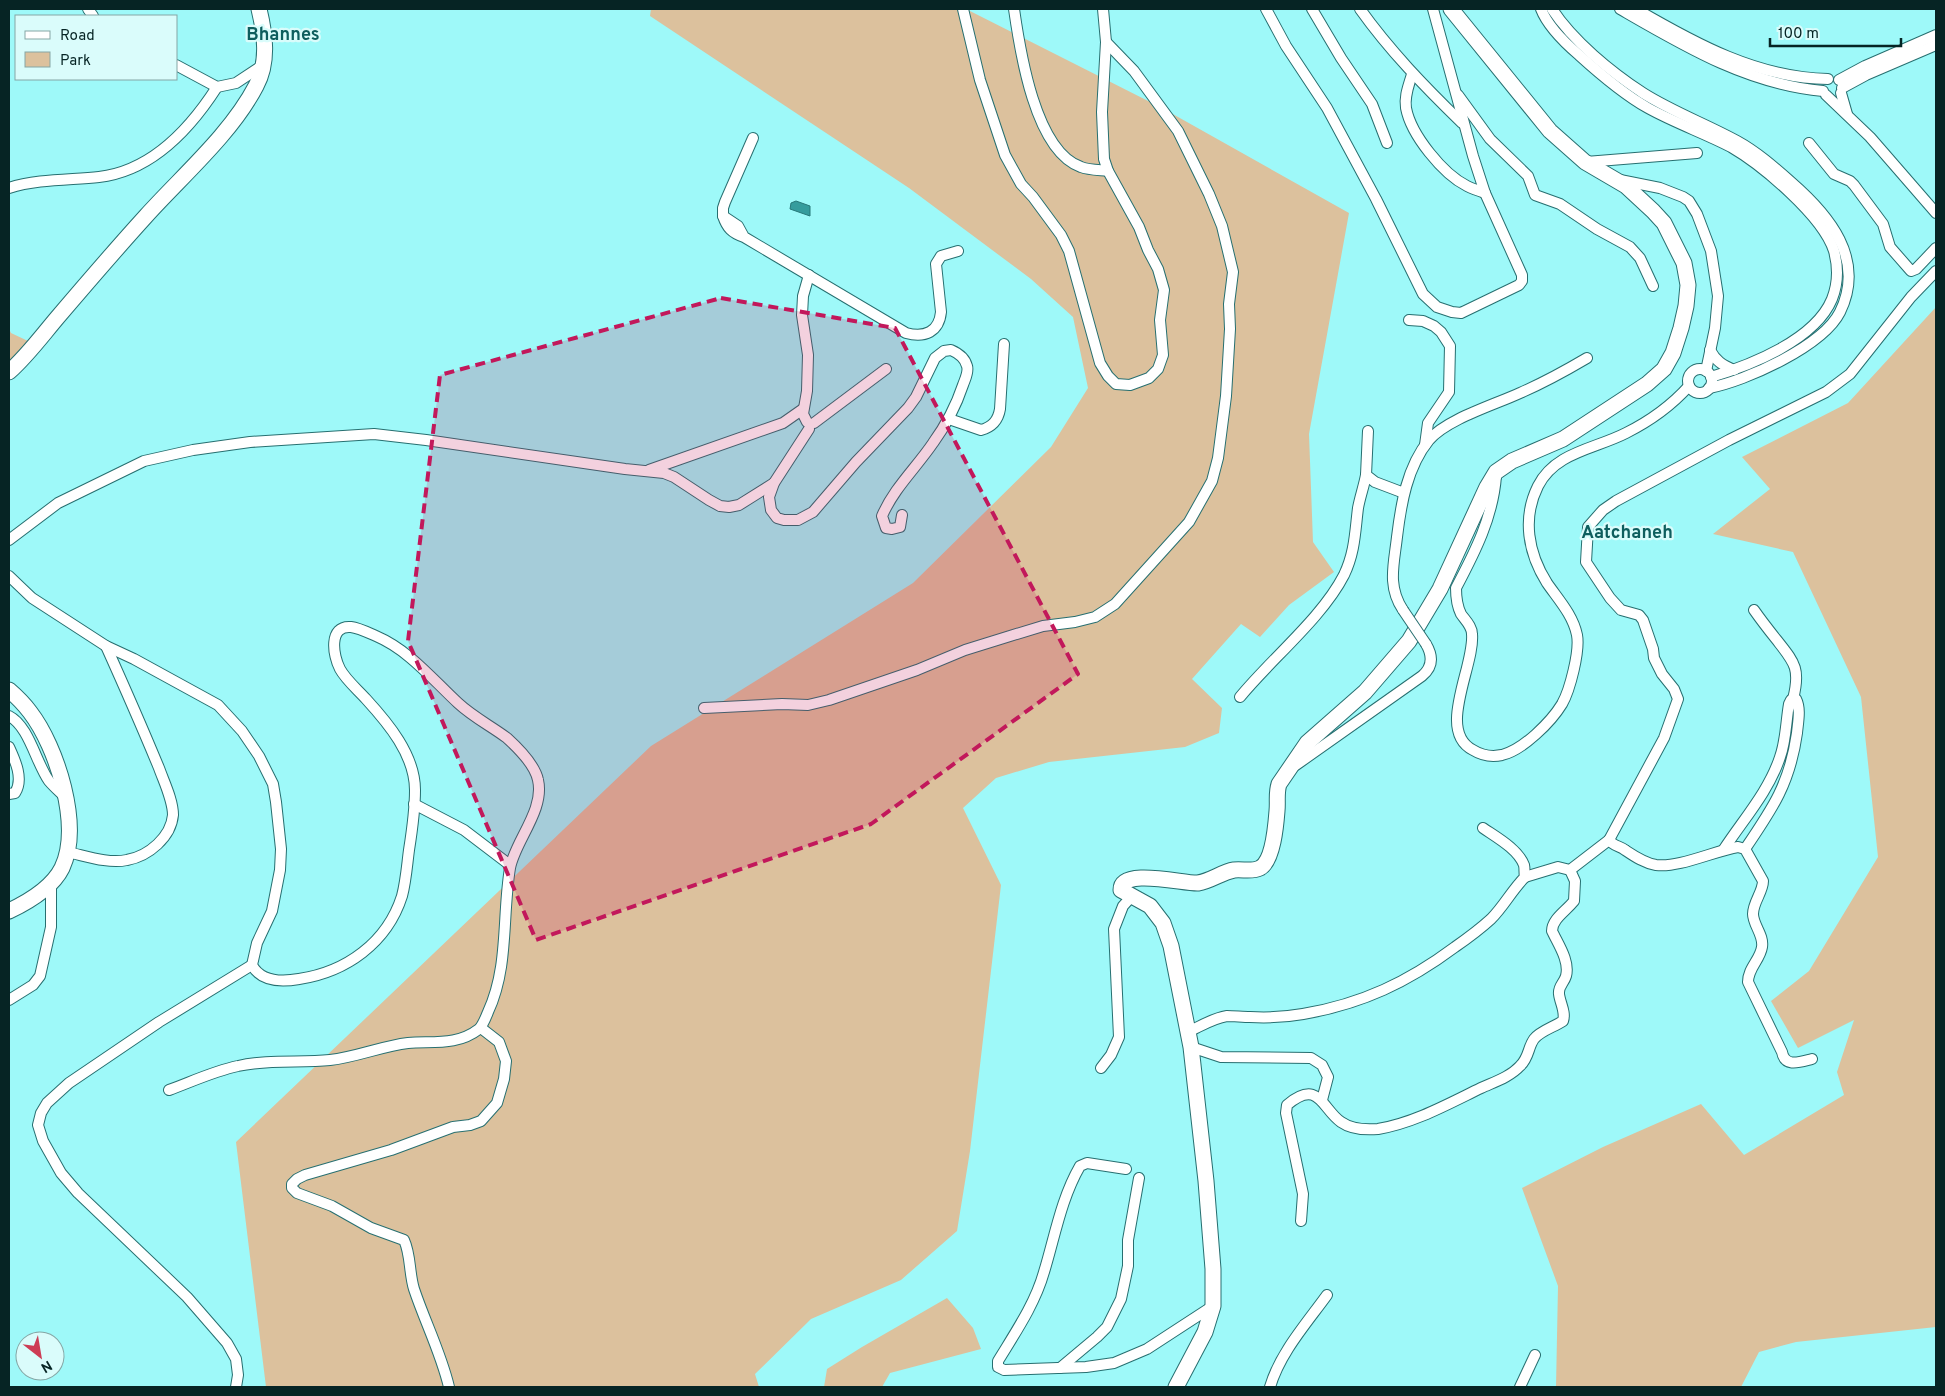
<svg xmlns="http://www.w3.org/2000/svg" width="1945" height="1396" font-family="Overpass,sans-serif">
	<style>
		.green { fill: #dcc19d }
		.water { fill: #359c9d; stroke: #277879 }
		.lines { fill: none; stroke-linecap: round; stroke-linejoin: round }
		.minor-casing { stroke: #276f70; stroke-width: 12 }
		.secondary-casing { stroke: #276f70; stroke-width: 17 }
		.minor { stroke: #fff; stroke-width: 10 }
		.secondary { stroke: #fff; stroke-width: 15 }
		.minor-bridge-casing { stroke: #276f70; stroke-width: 12; stroke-linecap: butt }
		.minor-bridge { stroke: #fff; stroke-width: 10 }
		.marked { fill: #c2185b; fill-opacity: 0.2; stroke: #c2185b; stroke-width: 4; stroke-dasharray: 10 6; stroke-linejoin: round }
		.labels { text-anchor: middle; stroke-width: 4.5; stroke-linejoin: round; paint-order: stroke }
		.quarter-label { font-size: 18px; font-weight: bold; fill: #0e5e5e; stroke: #dafcfb }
	</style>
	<rect width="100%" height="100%" fill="#9ef9f9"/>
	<g class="green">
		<path d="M651,9h315l196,99 187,105 -40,221 4,108 21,30 -45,33 -29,32 -19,-13 -49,55 30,29 -3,25 -34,14 -136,15 -53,16 -33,30 38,77 -31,266 -13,80 -56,49 -90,39 -56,55 4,13h-493l-30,-245 415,-396 262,-163 138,-136 37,-59 -15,-71 -42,-38 -122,-91 -259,-172z"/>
		<path d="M1936,307v1020l-140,15 -37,10 -18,35h-185l2,-101 -36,-98 81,-41 98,-43 43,51 100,-60 -7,-23 17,-52 -56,28 -27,-47 38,-30 69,-114 -17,-160 -68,-145 -80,-18 57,-45 -28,-32 106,-54z"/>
		<path d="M9,329l2,4 17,8 -19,20z"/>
		<path d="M947,1298l26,30 8,21 -91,24 -8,14h-58l3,-18 35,-22z"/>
	</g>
	<path class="water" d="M796,201l14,5v10l-20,-7 1,-6z"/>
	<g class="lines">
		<defs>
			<g id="minor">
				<path d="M88,9l5,7"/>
				<path d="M963,9l17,71 25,75 16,29 12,13 28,38 8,16 31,112 8,13 8,8 14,1 19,-7 9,-9 5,-14 -3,-35 4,-30 -6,-21 -10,-19 -9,-23 -31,-56 -4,-12 -2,-47 4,-70 -3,-33"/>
				<path d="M1014,9c6,42 21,142 67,158 8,3 19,3 27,4"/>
				<path d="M1266,9l20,37 41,62 49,91 47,95 14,13 15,5 9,1 58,-28 3,-4v-6l-37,-82 -12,-37 -40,-147"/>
				<path d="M1312,9l29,49 31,46 15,39"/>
				<path d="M1360,9c30,42 65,78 102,114"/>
				<path d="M1541,9c7,18 24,34 38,46 22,20 44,39 69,53 27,15 56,25 83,39 31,18 92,69 103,104 4,15 4,33 -2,48 -17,41 -81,66 -121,78"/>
				<path d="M1552,9c21,32 59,63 91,84 30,19 63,31 94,48 20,11 37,26 54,41 38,33 75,77 49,130 -17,34 -94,69 -131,76"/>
				<path d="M1620,9c64,37 127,75 203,82"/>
				<path d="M1636,9c60,35 122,69 192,70"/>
				<path d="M176,65l41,22 19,-4 27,-18"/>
				<path d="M1412,74c-3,11 -8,22 -6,34 5,27 37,66 61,78 6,3 12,5 18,7"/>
				<path d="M1839,80l26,-14 71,-31"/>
				<path d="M1842,88l24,-13 70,-30"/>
				<path d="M1841,93l6,21"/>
				<path d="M1458,95l32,44 38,37 7,19 25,9 37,25 33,18 10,11 13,28"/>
				<path d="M1826,95l44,42 66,76"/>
				<path d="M1809,143l25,31 16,7 4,4 29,39 7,23 21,24 5,-2 20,-21"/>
				<path d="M1586,162l111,-9"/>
				<path d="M1620,180l40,8 23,9 6,4 8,13 14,37 7,45 -3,32 -9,43"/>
				<path d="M9,188c28,-9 61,-8 90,-11 52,-6 91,-48 118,-90"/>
				<path d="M723,216v-8l2,-6 28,-64"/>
				<path d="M744,237l-6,-11 -15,-10c4,12 9,17 21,21l162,96c19,5 33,-1 35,-21l-5,-48 5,-8 17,-5"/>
				<path d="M1409,320l14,1 11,5 7,6 9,14 -1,46 -21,31 -3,22"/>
				<path d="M1710,350c6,11 12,15 24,20"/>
				<circle cx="1700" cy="381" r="12"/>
				<path d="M949,419l32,11c11,-3 17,-9 19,-21l4,-65"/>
				<path d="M807,422l-4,-8 4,-23 1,-36 -6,-40 1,-19 6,-21"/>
				<path d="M814,423l72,-54"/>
				<path d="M809,429l-35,54 -5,14 2,13 6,8 7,2h14l15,-8 43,-50 52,-54 8,-11 19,-39 9,-7 7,-1c7,3 14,8 16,16 2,6 -2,13 -4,19 -7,21 -17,40 -30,58 -17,25 -39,45 -51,73l4,12 6,1 8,-2 2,-12"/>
				<path d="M1368,431l-2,44 9,7 29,11"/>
				<path d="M649,470l134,-47 20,-14"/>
				<path d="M1496,476c-3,41 -21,76 -40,112 0,10 1,18 5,26 4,6 11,12 11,20 3,32 -36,97 1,116 8,5 19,7 29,5 21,-5 49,-33 60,-51 8,-14 18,-53 15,-69 -4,-20 -19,-36 -30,-52 -19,-30 -25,-65 -9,-97 17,-34 57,-37 88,-53 24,-12 45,-27 63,-47"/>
				<path d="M9,540l49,-37 86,-42 49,-11 57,-8 124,-8 52,6 199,29 39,4 10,4 35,23 11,6 9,1 10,-2 35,-22"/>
				<path d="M9,576l23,22 74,48 28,13 84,46 24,26 17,25 14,28 3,18 5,47 -1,21 -8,41 -15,32 -5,22c9,17 30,17 47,14 47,-7 88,-36 103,-83 4,-15 5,-31 7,-46 3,-19 6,-40 6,-60 0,-35 -27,-67 -49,-91 -9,-10 -20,-19 -26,-30 -7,-13 -12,-44 11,-42 8,1 18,6 25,9 33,14 57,44 82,67 15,14 33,23 49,35 11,10 28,27 31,42 7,30 -23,61 -28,88 -8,48 -1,99 -22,144 -2,5 -5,13 -9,17 -22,17 -46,12 -71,14 -26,3 -51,14 -78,17 -30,3 -62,-1 -92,6 -24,5 -47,16 -69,24"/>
				<path d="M1403,610c-16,-24 -9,-46 -6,-73 4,-33 10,-70 32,-97 18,-21 65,-35 91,-47 23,-10 45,-22 67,-35"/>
				<path d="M1754,610c7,10 14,19 22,29 18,23 25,29 17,60"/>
				<path d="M1240,697c31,-38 82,-79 104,-122 11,-23 11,-43 14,-67 2,-11 6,-22 8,-33"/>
				<path d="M704,708l78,-4 26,1 21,-5 88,-30 48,-20 45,-14 33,-10 32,-4 20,-5 20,-13 74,-82 23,-41 6,-23 8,-62 4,-67 -1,-25 4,-32 -11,-46 -13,-32 -31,-63 -44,-60 -28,-29"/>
				<path d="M9,716c20,10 27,47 40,65 5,6 11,11 17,17"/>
				<path d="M9,747c6,13 15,32 6,46l-6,1"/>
				<path d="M1296,765l126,-89c11,-9 11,-20 4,-32"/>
				<path d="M414,804l50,26 46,35"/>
				<path d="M1609,840l55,-102 14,-39 -4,-10 -12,-15 -8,-16 -1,-9 -10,-29 -4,-5 -18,-5 -11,-12 -24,-36 2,-35 15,-17 13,-9 113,-61 97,-48 24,-18 61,-77 25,-26"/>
				<path d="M1724,849c19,-29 45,-58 56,-92 6,-16 6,-36 9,-53l2,-4 5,-1c5,10 2,23 1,34 -7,50 -24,75 -52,116"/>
				<path d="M67,852c19,4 41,12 60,8 22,-4 44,-23 46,-45 0,-15 -9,-33 -14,-47 -17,-41 -35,-82 -53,-122"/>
				<path d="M1525,877l33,-10 12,3 39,-30c4,6 11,6 16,10 9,6 19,13 31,15 23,3 58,-14 82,-18l7,2 18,32c0,11 -10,21 -10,33 0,11 11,21 9,33 -2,13 -14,21 -14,35l34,70c3,16 18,10 30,7"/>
				<path d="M9,1000l24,-15 7,-9 11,-49v-45"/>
				<path d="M1188,1032c13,-6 25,-14 39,-16 7,0 16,1 23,1 18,1 36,0 53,-3 59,-10 105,-32 152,-67 13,-9 25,-18 36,-28 13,-13 21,-29 34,-42 -1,-3 0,-8 -1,-12 -6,-16 -28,-28 -41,-37"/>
				<path d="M1191,1047l30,10 90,1 11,7 6,12 -6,23"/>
				<path d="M1101,1068l10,-13 8,-18 -5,-108 9,-23 9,-10"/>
				<path d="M1126,1169l-39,-6 -7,3c-19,33 -25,70 -36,106 -9,32 -29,61 -46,89v6l6,3 82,-3 28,-4 33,-14 66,-43"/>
				<path d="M1301,1221l2,-27 -17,-81 1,-8c32,-27 35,4 54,17 10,7 25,8 37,7 36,-6 70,-25 103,-41 13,-6 29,-11 39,-22 9,-8 8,-19 14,-27 6,-8 20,-12 29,-18 3,-9 -3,-18 -4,-27 -1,-8 5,-11 7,-18 4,-15 -8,-32 -14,-45 0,-12 14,-20 22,-30l1,-20 -5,-11"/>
				<path d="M1060,1368l37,-31 10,-10 14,-28 7,-33v-26l11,-62"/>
				<path d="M236,1387l2,-12 -2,-16 -9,-16 -40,-46 -109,-104 -17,-20 -18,-32 -5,-16 3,-12 6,-10 22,-20 90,-61 93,-57"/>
				<path d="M449,1387c-8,-34 -24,-65 -35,-98 -5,-16 -3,-34 -10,-49l-33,-12 -39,-22 -35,-13 -5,-5v-4l5,-5 8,-4 86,-25 62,-23 17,-2 11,-4 16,-18 7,-24 2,-18 -7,-19 -18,-14"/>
				<path d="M1270,1387c10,-34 36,-63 57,-92"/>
				<path d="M1520,1387l15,-32"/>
			</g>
			<g id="secondary">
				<path d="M9,372c18,-16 32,-35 48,-54 29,-34 59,-69 89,-102 36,-40 85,-82 110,-130 13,-24 9,-52 3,-77"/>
				<path d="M9,690c7,6 15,14 21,22 27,35 52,114 32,156 -10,20 -34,34 -53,43"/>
				<path d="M1176,1387l29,-55 8,-26v-37l-7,-88 -15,-134 -20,-101 -8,-23 -13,-17 -29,-16c0,-23 63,-6 77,-7 13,-2 24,-11 36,-13 9,-1 18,2 26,-2 13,-7 16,-44 17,-57 1,-9 -1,-18 2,-27l28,-41 58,-51 44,-51 31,-52 47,-102 9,-15 16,-11 51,-22 84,-55 17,-15 9,-16 8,-25 5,-22 2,-21 -4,-22 -20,-40 -11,-12 -27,-25 -41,-24 -35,-31 -99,-122"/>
			</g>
		</defs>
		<use href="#minor" class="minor-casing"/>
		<use href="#secondary" class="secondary-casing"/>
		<use href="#minor" class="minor"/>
		<use href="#secondary" class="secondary"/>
		<defs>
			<path id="minor-bridge" d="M1403,610l23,34"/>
		</defs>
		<use href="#minor-bridge" class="minor-bridge-casing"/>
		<use href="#minor-bridge" class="minor-bridge"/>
	</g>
	<path class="marked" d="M721,298l174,30 183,346 -207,150 -335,116 -128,-299 32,-266z"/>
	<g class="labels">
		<g class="quarter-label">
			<text x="283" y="40">Bhannes</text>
			<text x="1627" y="538">Aatchaneh</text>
		</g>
	</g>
	<rect width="1945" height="1396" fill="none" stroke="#062424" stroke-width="20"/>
	<rect x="15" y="15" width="162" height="65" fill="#dafcfb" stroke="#85a6a5"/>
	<rect x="25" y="31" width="25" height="8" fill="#ffffff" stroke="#85a6a5"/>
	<text x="60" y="40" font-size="15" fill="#062424">Road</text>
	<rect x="25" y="52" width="25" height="15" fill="#dcc19d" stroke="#85a6a5"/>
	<text x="60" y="65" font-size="15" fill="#062424">Park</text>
	<g transform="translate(40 1356) rotate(149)"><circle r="24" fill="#dafcfb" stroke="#85a6a5"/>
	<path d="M0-4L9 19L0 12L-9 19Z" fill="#cd3d55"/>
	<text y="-8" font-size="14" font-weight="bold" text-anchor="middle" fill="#062424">N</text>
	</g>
	<path d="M1770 38v8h131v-8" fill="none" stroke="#062424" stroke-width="2.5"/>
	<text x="1778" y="38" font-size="15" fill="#062424" stroke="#dafcfb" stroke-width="4" paint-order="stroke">100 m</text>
</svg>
